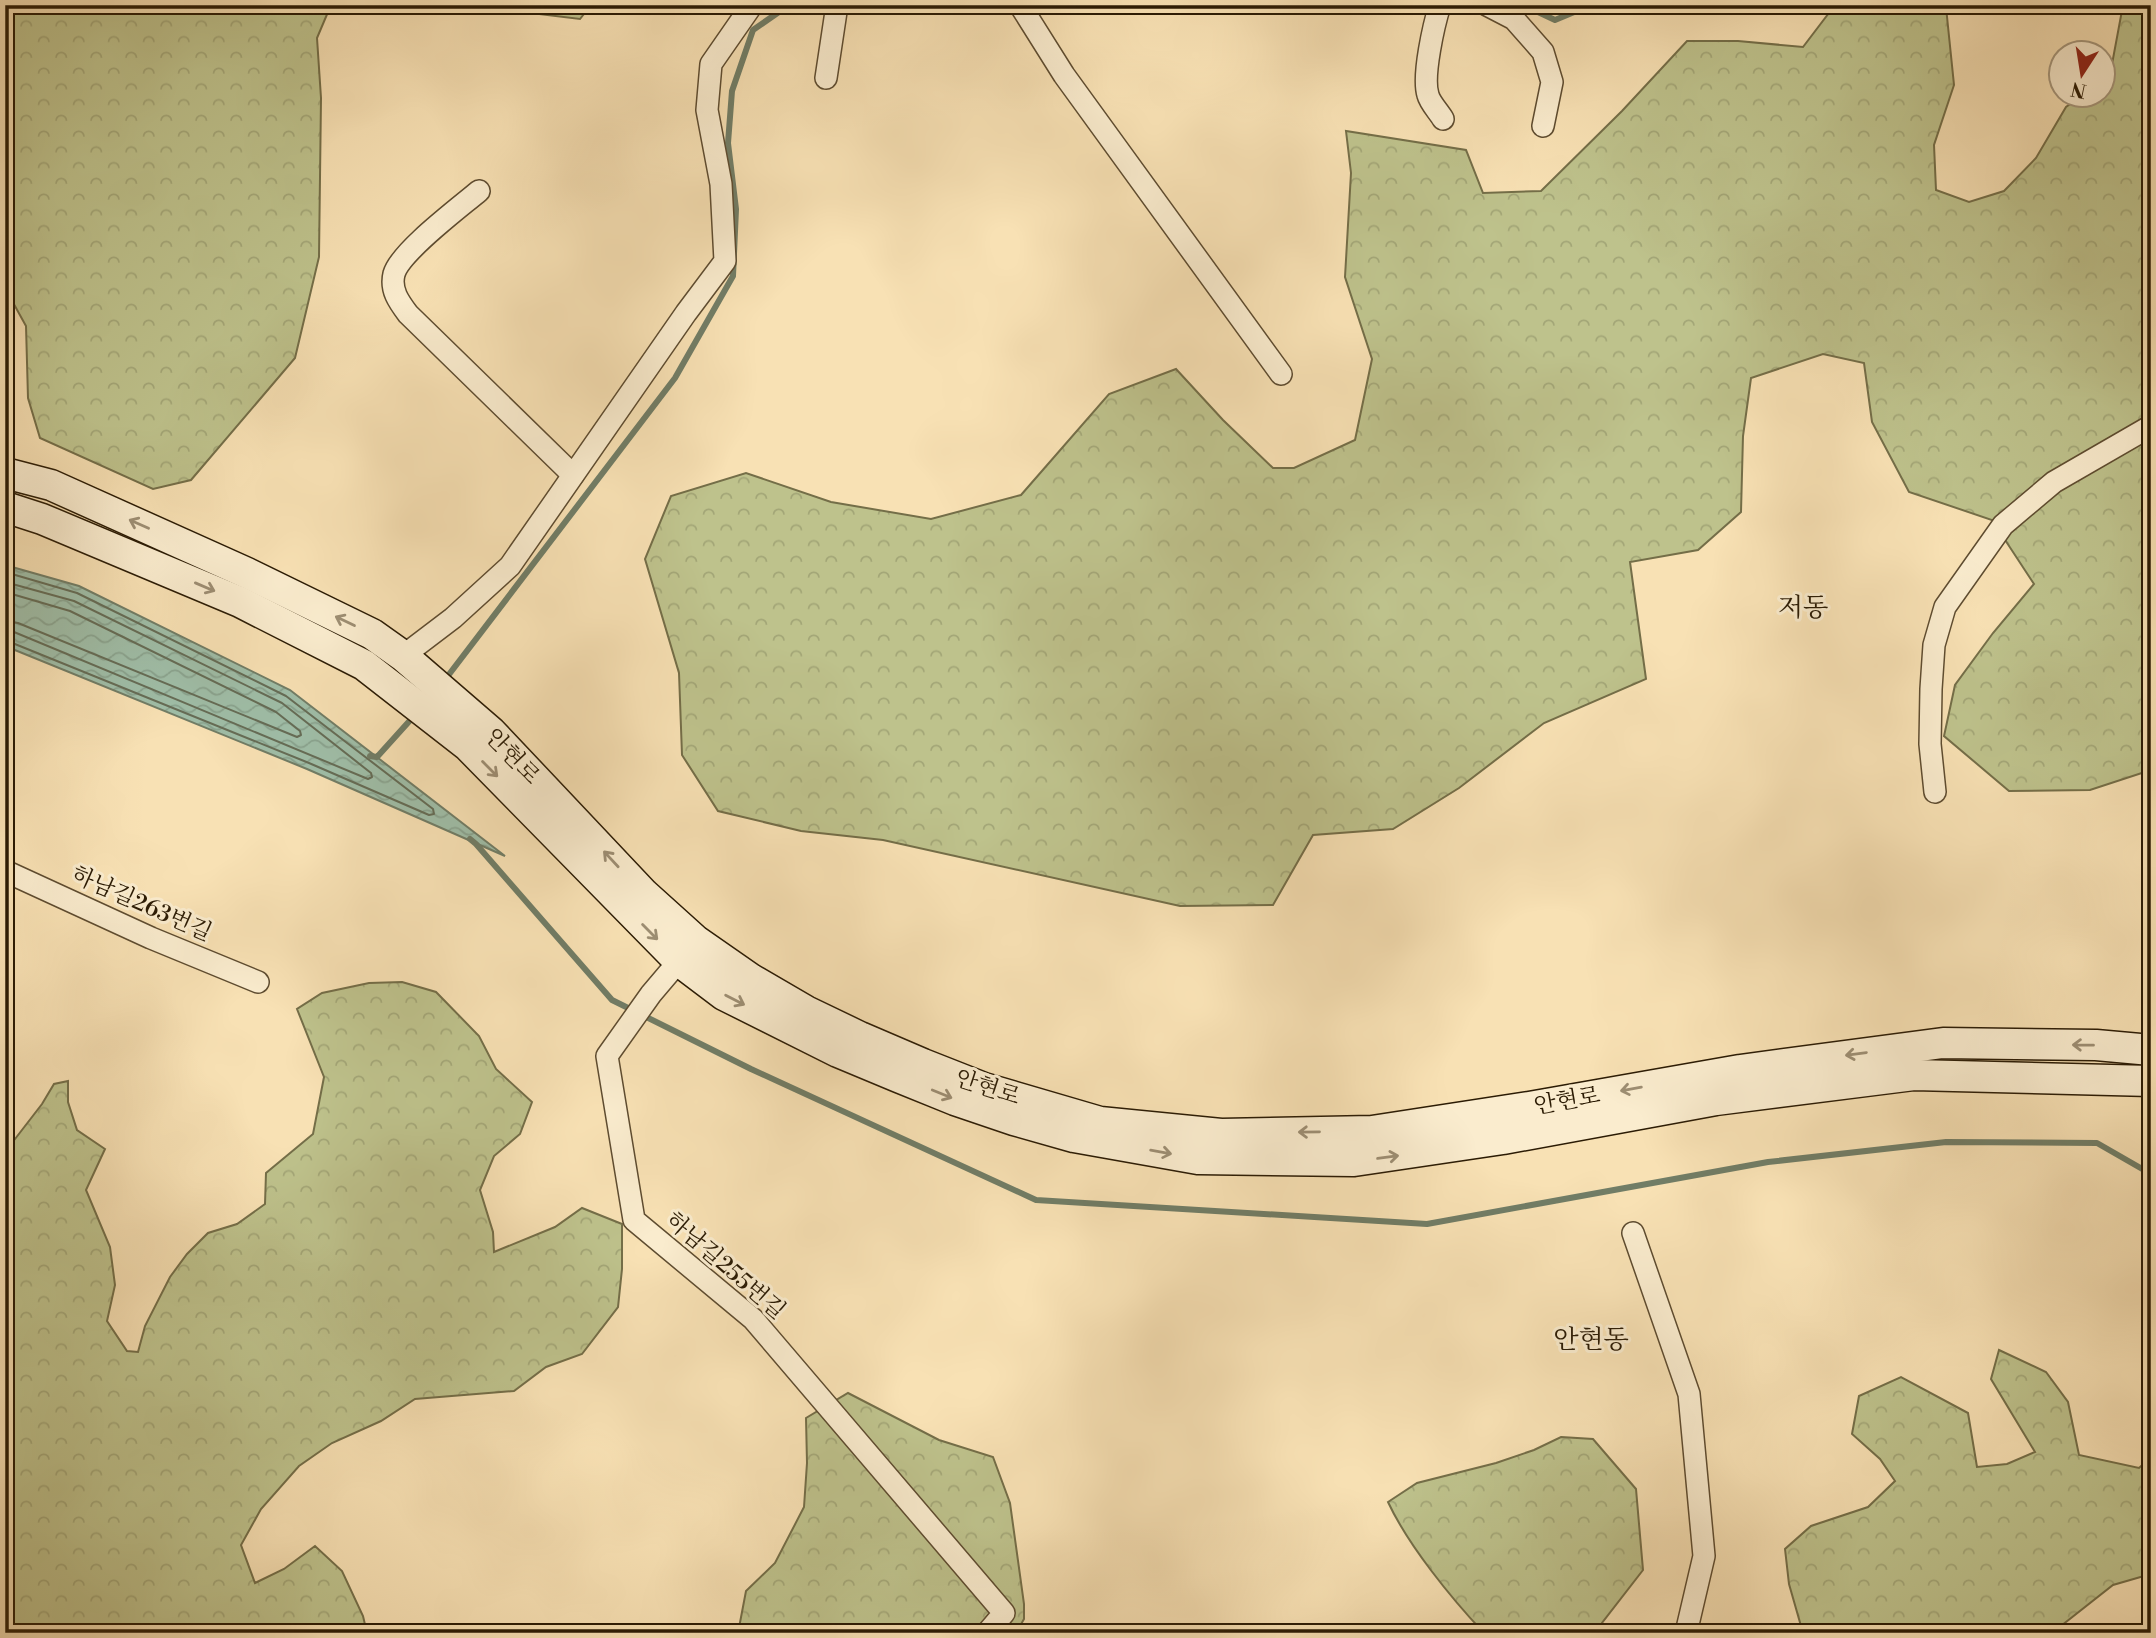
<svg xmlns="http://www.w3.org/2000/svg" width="2156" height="1638" font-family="'Libre Bodoni','Noto Serif KR',serif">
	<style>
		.forest { fill: url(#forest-crowns); stroke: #746e48; stroke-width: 2 }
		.water { fill: url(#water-waves); stroke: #717d66; stroke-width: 2 }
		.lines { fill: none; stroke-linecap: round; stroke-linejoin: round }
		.shore { stroke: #656c56; stroke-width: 2 }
		.stream { stroke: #717d66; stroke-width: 6 }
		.street-casing { stroke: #5e4c30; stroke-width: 24 }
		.secondary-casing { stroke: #2b1b04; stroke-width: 33 }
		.street { stroke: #faecce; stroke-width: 21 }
		.secondary { stroke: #faecce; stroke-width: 30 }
		.oneway { stroke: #9d8e73 }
		.labels { text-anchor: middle; stroke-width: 6; stroke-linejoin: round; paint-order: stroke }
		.street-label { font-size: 23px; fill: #2b1b04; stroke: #faecce }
		.quarter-label { font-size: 26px; fill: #2b1b04; stroke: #faecce }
	</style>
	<defs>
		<pattern id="forest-crowns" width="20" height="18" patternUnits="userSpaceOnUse" patternTransform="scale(1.75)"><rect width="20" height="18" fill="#bec28c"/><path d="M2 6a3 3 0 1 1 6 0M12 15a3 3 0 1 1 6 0" fill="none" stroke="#a3a677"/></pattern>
		<pattern id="water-waves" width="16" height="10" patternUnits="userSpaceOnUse" patternTransform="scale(1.75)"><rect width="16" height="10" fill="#9fbea8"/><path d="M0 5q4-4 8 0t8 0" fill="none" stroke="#89a38f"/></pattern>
	</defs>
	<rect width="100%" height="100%" fill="#f8e1b4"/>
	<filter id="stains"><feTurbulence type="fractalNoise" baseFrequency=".00286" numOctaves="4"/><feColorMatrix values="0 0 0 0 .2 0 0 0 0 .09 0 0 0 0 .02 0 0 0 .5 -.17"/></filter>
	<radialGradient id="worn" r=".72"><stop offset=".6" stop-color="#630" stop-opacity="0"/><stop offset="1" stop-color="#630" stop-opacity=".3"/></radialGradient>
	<g class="forest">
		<path d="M5,5h326l-14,33 4,60 -2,159 -24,101 -104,122 -38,9 -113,-51 -12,-40 -2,-72 -21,-38z"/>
		<path d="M466,5h125l-11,14z"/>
		<path d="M1835,5h108l3,2 8,78 -20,60 2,45 33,12 35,-11 32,-33 30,-51 17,-12 21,-1v-15l6,-4 13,-70h28v765l-61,20 -81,1 -65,-55 11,-51 38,-52 41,-49 -42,-64 -83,-28 -37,-70 -8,-59 -41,-9 -72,24 -8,58 -2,76 -43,38 -68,12 16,117 -102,44 -85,65 -66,41 -80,6 -40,70 -93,1 -297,-66 -82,-9 -83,-20 -36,-56 -3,-82 -34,-114 26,-63 75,-23 85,29 100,17 90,-24 88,-101 67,-25 47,51 50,48h21l61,-28 17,-81 -27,-82 6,-104 -5,-42 120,19 17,43 58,-2 81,-80 65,-70h51l65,6z"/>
		<path d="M402,982l34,10 43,44 17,33 36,33 -12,32 -26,22 -14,34 13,42 1,20 61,-25 27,-19 40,16v45l-4,38 -36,47 -36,13 -32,24 -99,8 -34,22 -49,22 -33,23 -38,43 -20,36 14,38 29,-14 31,-23 27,25 21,45 4,17h-362v-481l37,-48 12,-20 14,-3v21l9,28 28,19 -19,41 24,57 5,38 -8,36 20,30 11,1 7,-26 25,-49 17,-23 21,-21 29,-9 28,-20 1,-31 47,-39 11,-57 -27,-68 25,-16 47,-10z"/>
		<path d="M1999,1350l47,22 22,30 11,53 60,13 12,-11v117l-38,11 -61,48h-249l-14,-49 -4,-35 26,-23 57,-19 27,-26 -15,-22 -28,-25 7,-38 42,-19 67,36 9,54 30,-3 28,-12 -44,-73z"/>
		<path d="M848,1393l91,47 54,17 17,46 14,101v15l-8,14h-278l8,-42 29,-28 29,-56 3,-44 -1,-45z"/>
		<path d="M1561,1437l32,2 43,50 7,81 -41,53 -1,10h-117c-33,-35 -76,-88 -96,-131l29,-19 79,-20 38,-13z"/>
	</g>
	<path class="water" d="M5,565l74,21 211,104 215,166 -198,-87 -302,-123z"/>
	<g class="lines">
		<g class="shore">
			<path d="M5,572l72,21 209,103 147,113 1,5 -5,1 -120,-52 -304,-123"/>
			<path d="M5,582l69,19 208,102 89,70 1,4 -4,2 -354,-147 -9,-1"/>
			<path d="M5,592l65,19 206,101 24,19 1,4 -4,2 -279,-114 -13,-2"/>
		</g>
		<g class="stream">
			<path d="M1523,5l32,15 36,-15"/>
			<path d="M444,681l231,-303 58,-102 3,-67 -8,-66 4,-52 21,-61 36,-25"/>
			<path d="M370,756l7,1 37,-41"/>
			<path d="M470,839l6,5 136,156 139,69 285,131 391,24 341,-62 178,-20 151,1 54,31"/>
		</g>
		<defs>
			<g id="street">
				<path d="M1020,5l44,70 217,299"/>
				<path d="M1440,5c-6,19 -18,71 -12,90 2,8 11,17 15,24"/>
				<path d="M1487,5l27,14 29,33 9,30 -9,44"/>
				<path d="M826,78l11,-73"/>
				<path d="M479,191c-20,17 -79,61 -85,83 -4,16 5,28 14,40l165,161"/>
				<path d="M403,656l50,-38 57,-52 176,-253 39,-52 -4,-77 -14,-74 4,-46 41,-59"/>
				<path d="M1935,792l-5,-48 1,-55 3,-44 11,-38 58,-82 51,-43 97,-56"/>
				<path d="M5,871l146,67 107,44"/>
				<path d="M679,961l-28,33 -44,62 27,164 119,99 251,294 -17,20"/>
				<path d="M1633,1233l56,161 15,162 -18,77"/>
			</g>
			<g id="secondary">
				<path d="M5,473l46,12 196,88 125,61 31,22 88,76 153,162 51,46 56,39 55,32 54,26 63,27 61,24 116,34 121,12 151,-3 157,-24 211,-37 203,-27 153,2 55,5"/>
				<path d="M5,507l37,12 198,83 124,63 104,81 211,215 45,34 114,57 60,25 57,23 59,20 60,17 124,22 156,2 149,-22 213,-39 198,-25 237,6"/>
			</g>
		</defs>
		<use href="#street" class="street-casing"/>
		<use href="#secondary" class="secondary-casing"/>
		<use href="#street" class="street"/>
		<use href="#secondary" class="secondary"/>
	</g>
	<defs><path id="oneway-shaft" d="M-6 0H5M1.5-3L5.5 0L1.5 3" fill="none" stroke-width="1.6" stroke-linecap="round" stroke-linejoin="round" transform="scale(1.75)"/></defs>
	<g class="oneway">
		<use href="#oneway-shaft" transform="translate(139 524) rotate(-156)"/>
		<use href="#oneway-shaft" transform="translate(205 587) rotate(23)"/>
		<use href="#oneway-shaft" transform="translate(345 621) rotate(-154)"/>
		<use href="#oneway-shaft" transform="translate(490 769) rotate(45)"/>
		<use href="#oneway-shaft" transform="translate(611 859) rotate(-133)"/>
		<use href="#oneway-shaft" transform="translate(650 932) rotate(45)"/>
		<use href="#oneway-shaft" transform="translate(735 1000) rotate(27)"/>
		<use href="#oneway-shaft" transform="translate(2083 1045) rotate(-179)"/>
		<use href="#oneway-shaft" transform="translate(1856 1054) rotate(172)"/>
		<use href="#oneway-shaft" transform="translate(1631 1089) rotate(170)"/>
		<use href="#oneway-shaft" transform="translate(942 1094) rotate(22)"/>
		<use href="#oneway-shaft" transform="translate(1309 1132) rotate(179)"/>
		<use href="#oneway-shaft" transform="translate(1161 1152) rotate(10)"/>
		<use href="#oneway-shaft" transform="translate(1388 1157) rotate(-8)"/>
	</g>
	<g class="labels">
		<g class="street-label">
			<text transform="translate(513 756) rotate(46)" y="8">안현로</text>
			<text transform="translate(142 903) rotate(24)" y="8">하남길263번길</text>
			<text transform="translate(988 1087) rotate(18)" y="8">안현로</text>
			<text transform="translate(1567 1100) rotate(-10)" y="8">안현로</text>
			<text transform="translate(726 1265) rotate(41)" y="8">하남길255번길</text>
		</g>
		<g class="quarter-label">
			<text x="1803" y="616">저동</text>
			<text x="1591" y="1348">안현동</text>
		</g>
	</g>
	<rect width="2156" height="1638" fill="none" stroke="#f8e1b4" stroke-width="28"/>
	<rect x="7" y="7" width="2142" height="1624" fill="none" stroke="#2b1b04" stroke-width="3.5"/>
	<rect x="14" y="14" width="2128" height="1610" fill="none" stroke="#2b1b04" stroke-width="2"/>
	<g transform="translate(2082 74) rotate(192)"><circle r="33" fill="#faecce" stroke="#a7987d" stroke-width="2"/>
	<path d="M0-5L12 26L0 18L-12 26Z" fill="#8f2418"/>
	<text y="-10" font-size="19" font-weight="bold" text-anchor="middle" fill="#2b1b04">N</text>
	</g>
	<rect width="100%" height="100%" filter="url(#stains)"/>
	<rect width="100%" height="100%" fill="url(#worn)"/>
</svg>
